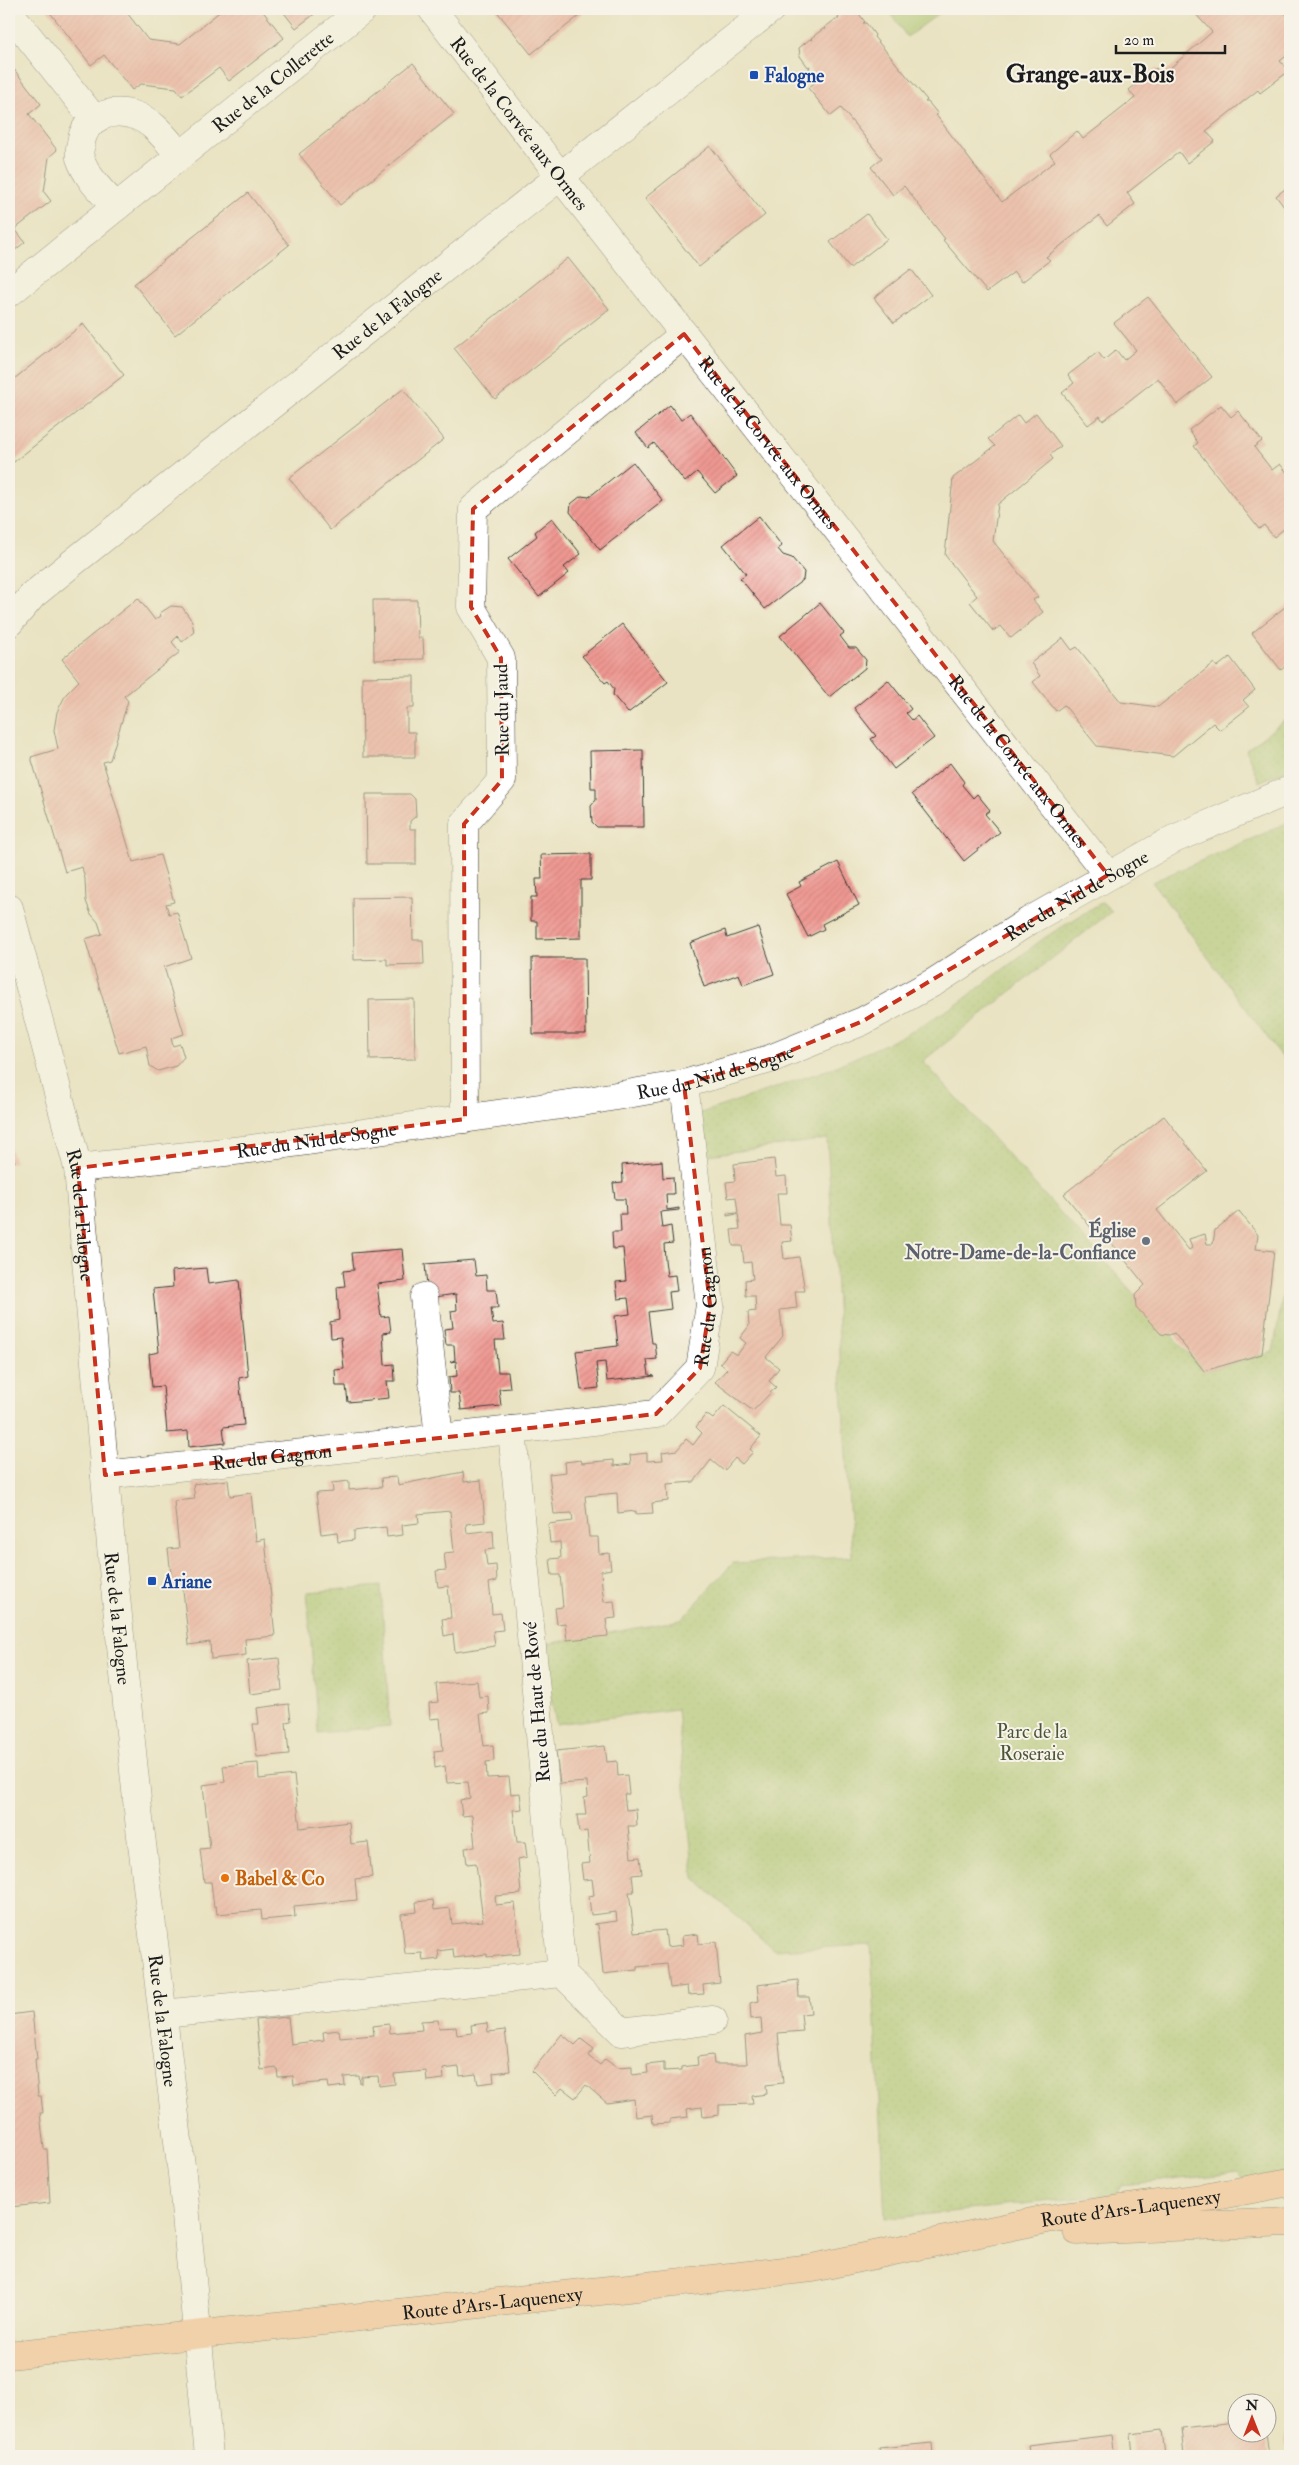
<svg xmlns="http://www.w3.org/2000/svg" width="1299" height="2465" font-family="'IM FELL Double Pica',serif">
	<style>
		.grass { fill: #a3c26b; stroke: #606f44 }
		.park { fill: url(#park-dots); stroke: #606f44 }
		.building { fill: url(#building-hatch) }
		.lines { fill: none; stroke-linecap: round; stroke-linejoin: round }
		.minor-casing { stroke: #3b3a35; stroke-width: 29 }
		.major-casing { stroke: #3b3a35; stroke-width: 29 }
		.minor { stroke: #fff; stroke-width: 28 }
		.major { stroke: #fbbb8d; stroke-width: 28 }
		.marked { fill: none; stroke: #c8321e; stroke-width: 4; stroke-dasharray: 10 6; stroke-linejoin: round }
		.transit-dot { fill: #1a4fb4; stroke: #f7f3e8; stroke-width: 2 }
		.worship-dot { fill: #6b7280; stroke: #f7f3e8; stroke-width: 2 }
		.food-dot { fill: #e8710a; stroke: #f7f3e8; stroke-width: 2 }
		.labels { text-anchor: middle; stroke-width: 4; stroke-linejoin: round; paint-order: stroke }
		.transit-label { font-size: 19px; font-weight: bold; fill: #164399; stroke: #f7f3e8; text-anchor: start }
		.street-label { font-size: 19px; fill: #1c1c1c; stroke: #f7f3e8 }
		.worship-label { font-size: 19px; font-weight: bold; fill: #5b616d; stroke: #f7f3e8; text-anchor: end }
		.park-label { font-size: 19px; fill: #4b5638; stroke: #f7f3e8 }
		.food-label { font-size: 19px; font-weight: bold; fill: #c56008; stroke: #f7f3e8; text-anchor: start }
		.district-label { font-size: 24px; font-weight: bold; fill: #1c1c1c; stroke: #f7f3e8 }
	</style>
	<defs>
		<pattern id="park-dots" width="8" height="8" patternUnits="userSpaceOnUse" patternTransform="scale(1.25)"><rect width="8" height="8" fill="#a3c26b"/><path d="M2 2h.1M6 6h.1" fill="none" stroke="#8ca65c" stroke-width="1.8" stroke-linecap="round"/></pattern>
		<pattern id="building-hatch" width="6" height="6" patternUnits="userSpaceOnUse" patternTransform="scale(1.25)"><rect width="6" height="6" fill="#ef9892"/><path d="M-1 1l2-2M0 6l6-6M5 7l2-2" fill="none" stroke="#cc827d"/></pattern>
	</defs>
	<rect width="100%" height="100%" fill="#f7f3e8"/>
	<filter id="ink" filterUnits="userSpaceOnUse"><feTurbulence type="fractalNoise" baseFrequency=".02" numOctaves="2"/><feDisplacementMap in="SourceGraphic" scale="10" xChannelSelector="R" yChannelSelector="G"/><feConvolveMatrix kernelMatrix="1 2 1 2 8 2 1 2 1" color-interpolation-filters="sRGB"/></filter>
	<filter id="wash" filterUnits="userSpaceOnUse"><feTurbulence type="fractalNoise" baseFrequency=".0096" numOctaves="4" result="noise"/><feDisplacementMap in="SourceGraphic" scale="20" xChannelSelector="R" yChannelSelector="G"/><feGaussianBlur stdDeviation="1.12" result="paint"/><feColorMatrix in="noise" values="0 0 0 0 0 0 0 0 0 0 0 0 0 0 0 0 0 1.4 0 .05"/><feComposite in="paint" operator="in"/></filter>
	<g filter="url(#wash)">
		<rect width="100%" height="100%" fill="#eae3c3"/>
		<path class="grass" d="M887,9h58l-38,28z"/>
		<g class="park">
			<path d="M1290,716v53l-31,13 -13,-32z"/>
			<path d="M1290,822v246l-138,-186z"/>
			<path d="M1102,902l10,9 -189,150 281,310 69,-19 17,-100v922l-48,5 -4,-6 -116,12 -6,9 -231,25 -14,-274 -97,5 -80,-72 -17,-169 -121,15 -15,-79 140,-25 52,-57 119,-6 -25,-418 -125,17 -4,-42 129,-44 76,-34 56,-33 85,-65z"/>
			<path d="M381,1586l9,140 -72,7 -11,-141z"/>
		</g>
		<g id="blocks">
			<g class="building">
				<path d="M50,9h74l24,31 32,4 43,-35h38l23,29 -55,43 -10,-13 -37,28 -6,-8 -35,-4 -9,6 -28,-35 -13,10 -43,-55z"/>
				<path d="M281,9h40l-25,19z"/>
				<path d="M495,9h93l-57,45z"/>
				<path d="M849,9l8,2 8,11 -2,1h3l9,12 -1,2 53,63 -2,2h3l10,12 -2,1 66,87 53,-41 -5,-7 27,-23 6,8 52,-41 -6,-8 27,-22 6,7 50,-43 -21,-23h94l3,3 -3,1 5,6v34l-10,8 9,10 -29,22 -2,-3 -52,41 9,10 -28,22 -8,-11 -52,41 8,11 -28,22 -8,-10 -53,41 4,3 -28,22 -8,-10 -27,20 -44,-52 2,-1 -41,-53 -11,9 -22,-28 11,-9 -41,-50 -10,8 -23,-28 10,-8 -9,-11 1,-3 -2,1 -8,-11 -1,-8 11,-9 3,1 -2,-2 12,-9h3l-2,-1 12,-9h3l-1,-2z"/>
				<path d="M9,63l32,41 -12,10 28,36 -8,7 -5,35 7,9 -36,28 10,13 -16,13z"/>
				<path d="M413,63l41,51 -114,91 -41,-51z"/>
				<path d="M710,146l55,69 -66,52 -54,-69z"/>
				<path d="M1290,185v30l-14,-19z"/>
				<path d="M248,193l41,52 -114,90 -41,-51z"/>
				<path d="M867,214l20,25 -37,29 -20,-26z"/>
				<path d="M568,258l41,51 -114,90 -41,-51z"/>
				<path d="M911,269l20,26 -37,28 -20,-25z"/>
				<path d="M1148,297l64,80 -35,28 -19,-27 -55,43 -3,-5 -12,9 -26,-32 12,-10 -6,-8 30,-23 6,8 12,-10 8,10 12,-10 -22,-27z"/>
				<path d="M83,324l41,51 -114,90 -1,-82z"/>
				<path d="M403,389l41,50 -114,91 -41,-52z"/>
				<path d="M670,405l11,15 9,-7 47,63 -22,17 -18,-21 -12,10 -31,-39 -6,5 -12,-15z"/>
				<path d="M1221,405l10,12 7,-6 24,30 -8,6 18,23 8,-6 10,12v48l-16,13 -10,-12 -5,4 -65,-83 4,-3 -9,-13z"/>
				<path d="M1036,413l25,33 -11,9 3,4 -55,45 -5,37 45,56 -5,3 10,12 -32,26 -10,-12 -8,5 -23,-29 7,-6 -32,-41 8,-77 42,-32 -7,-7 30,-24 6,8z"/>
				<path d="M633,462l30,39 -63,49 -30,-38 1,-8 10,-8 8,1z"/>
				<path d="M759,516l23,30 -4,3 5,6 9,3 12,14 -1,8 -38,29 -25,-31 6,-4 -23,-29z"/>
				<path d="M552,518l29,36 -17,13 5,6 -30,24 -31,-38 29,-23 -2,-4z"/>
				<path d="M138,598l17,22 6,-4 -1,-3 11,-7 11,1 10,14 2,11 -12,10 -4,-6 -6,6 8,10 -56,44 4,5 -18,59 -7,2 30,100 27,-7 14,47 -8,2 3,10 8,-2 14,46 -27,9 20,67 -13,4 2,8 7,-2 4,13 -8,9 -18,5 -8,-5 -4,-20 -27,7 -34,-114 17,-5 -4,-12 -7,-8 -5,-13 -1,-22 -3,-12 -17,5 -34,-115 27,-8 -4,-19 3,-18 9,-18 13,-13 -17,-22z"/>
				<path d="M373,600h44l1,38h5l1,21 -50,1z"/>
				<path d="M820,603l24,30 -4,3 9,12h7l10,12 -1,8 -36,29 -49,-61z"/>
				<path d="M1290,603v59l-9,8 -29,-37z"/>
				<path d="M622,624l46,58 -40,31 -15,-18 1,-6 -6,-8 -3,2 -23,-27z"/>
				<path d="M1063,638l9,12 5,-3 44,55 37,5 56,-44 3,4 13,-10 25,33 -12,10 6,7 -29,23 -7,-7 -40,33 -76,-10 -33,-41 -8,6 -23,-29 7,-6 -9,-13z"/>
				<path d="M414,676v32h-7v24h8v25h-52l-1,-80z"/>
				<path d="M888,680l23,29 -5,4 6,7 5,-4 17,22 -40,31 -23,-30 5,-3 -22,-28z"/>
				<path d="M643,750l1,77h-47l-5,-5 -1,-16 5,-6v-12h-5l-1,-37z"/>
				<path d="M950,763l14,19 -2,3 11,13 4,-4 13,16 -5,4 15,18 -36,29 -52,-67z"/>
				<path d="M366,794h44l5,5 1,17 -6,5v8h6v35h-49z"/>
				<path d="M591,854v26h-10v58l-44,1v-18h-6v-24h6l-1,-18h6l-1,-24z"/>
				<path d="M838,862l21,43 -37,19 2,5 -16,8 -22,-43 15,-8 -2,-4z"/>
				<path d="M412,897l1,43h10l1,24 -37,1v-6l-33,1 -1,-62z"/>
				<path d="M758,927l16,47 -31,11 -4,-11 -35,13 -14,-44 35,-13 2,8z"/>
				<path d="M532,958h53l1,76h-53z"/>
				<path d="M414,999l1,60 -45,1 -1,-60z"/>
				<path d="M1164,1116l43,55 -50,39 32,40 3,-2 -3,-9 16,-5 2,10h6l2,-14 24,-19 19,24 -2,14 18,2 -12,103 -58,17 -30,-38 -5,2 -8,-1 -25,-27 -1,-12 10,-10 -44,-55 -5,4 -32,-40z"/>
				<path d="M9,1144l6,18 -6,2z"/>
				<path d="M774,1159l2,18 10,-1 1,17h-10l3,32h10l2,16 -10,1 2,17 15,-2 6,34h-10l2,17 -17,2 3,26 -17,21 13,11 -10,13 7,6 -23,24 -38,-29 12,-13 -7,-6 10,-12 7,4 9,-12 -6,-5 9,-12 -1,-14 8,-1 -1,-15h-9l-1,-16 8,-1 -2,-17 -7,1 -2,-17h-9l-2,-16 9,-1 -2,-15 -11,2v-2l11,-1 -2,-16 -8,1 -2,-16 9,-1 -1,-17z"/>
				<path d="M662,1161l1,17 10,-1 1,17h-8l1,16 12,-2v2l-19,2 2,16 9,-2 2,17 -9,1 1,16 2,16 8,-1 2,16 -8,1 2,17 -23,3 4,31h3l2,16 -10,1 2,15 5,1 -47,5 -2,-19 -9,1 3,25 -18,2 -5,-39 42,-5 -3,-30 15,-2 -2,-16 -10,1 -2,-17 10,-1 -3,-33 -10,1 -1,-17h9l-1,-18h6l-1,-15h-10l-2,-16 10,-1 -1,-17z"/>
				<path d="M402,1249l3,32 -28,3 4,33 8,-1 2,16 -8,1 2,32 9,-1 1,17h-8l2,17 -41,4 -2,-16h-10l-1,-16 9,-1 -3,-32 -10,1 -1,-16 9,-2 -2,-33 8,-1 -2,-15 11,-1 -2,-17z"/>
				<path d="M474,1260l2,16 10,-1 1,15h9l2,18h-7l2,16 10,-1 2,17h-10l3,32h10l2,16 -11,1 2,17 -40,4 -2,-17h-9l-1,-16 8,-1 -1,-15 -6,1 5,-2 -1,-15h-8l-2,-16 9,-1 -2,-17 6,-1 -1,-16 -28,4 -3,-34z"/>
				<path d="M206,1268l2,16 31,-4 9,96 -9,2 5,47 -21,2 2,16 -36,4 -1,-16 -21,2 -4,-47 -11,1 -3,-33 10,-2 -6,-63 20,-2 -1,-16z"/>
				<path d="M724,1406l37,30 -11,13 3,3 -11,12 -7,-6 -11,13 -13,-11 -17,22 -27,2 1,17 -16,2 1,10 -17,1v-3l-18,2 -1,-20 -32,3 4,41h9l1,17 10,-1 2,16 -10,2 1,16 2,15 10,-1 2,17 -10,1 2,17 -41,4 -2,-17 -8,1 -2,-16 8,-1 -3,-32h-8l-2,-16 11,-1 -1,-16 -10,1 -2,-19 25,-3 -1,-8 -18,1 -5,-40 17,-2 -1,-10 16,-2 1,3 32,-3v6l17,-2 -1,-9 17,-2v8l16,-1 -1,-8 15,-2 9,-11 7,6 9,-12 -6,-6 10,-13 7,5z"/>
				<path d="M463,1472l1,10 17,-2 4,42 -19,2 1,9 26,-3 1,19 -9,1 2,16 9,-1 1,16 -8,2 2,16 1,15 9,-1 2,17 -10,1 2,15 -40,6 -2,-18 -9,2 -2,-17 9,-1 -3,-32 -10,1 -2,-16 10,-1 -2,-17 10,-1 -4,-41 -32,3 1,9 -17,2 1,10 -16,2 -1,-10 -17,2 -15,2v9l-16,2 -1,-10 -16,2 -5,-41 17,-1 -1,-9 17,-2v9l33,-3 -1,-9 16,-1 1,8z"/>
				<path d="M228,1480l2,16 21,-3 5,48 9,-2 10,97 -30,3 1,16 -35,4 -1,-17 -21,3 -7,-64 -10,2 -4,-34 11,-1 -5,-47 21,-2 -2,-15z"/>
				<path d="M279,1658l3,32 -32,4 -3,-33z"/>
				<path d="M477,1681l2,16 9,-1 1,17 -9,1 4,32 9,-1 1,16 -8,1 1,16 22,-1 2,17 9,-1 2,16 -9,1 4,32h8l2,15 -9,2 3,35 -26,2 1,9 19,-2 5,51 -33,3v-3l-33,4 -1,-9 -15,2 1,8 -16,2 -1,-8 -17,1 -4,-40 16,-2 -1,-10 17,-2 1,10 16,-2 2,16 31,-3 -7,-58 -9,1 -2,-16 10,-1 -3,-32 -10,1 -2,-16 10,-2 -2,-16 -21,1 -2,-17 -10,2 -1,-17 9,-1 -3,-32 -10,1 -1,-16 9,-1 -2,-18z"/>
				<path d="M289,1704l2,17 -5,1 3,32 -32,3 -4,-33h6l-2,-16z"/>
				<path d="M605,1746l2,16 10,-1 1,15 9,-1 2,19h-5l2,16 10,-1 1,17h-9l3,32 9,-1 2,17 -10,1 2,17h-5l5,41 31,-3 2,17 16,-2 -1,-9 16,-2 1,10 17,-2 4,41 -17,2 1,9 -16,1 -1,-9 -17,2 -3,-24 -30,3v3l-34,4 -5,-49 -4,-1 23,-3 -1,-9 -25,3 -2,-19 5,-1 -2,-16 -9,1 -2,-16 9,-1 -3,-32 -8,1 -2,-17h9l-2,-17 4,-1 -1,-15 -27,2 -4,-33z"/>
				<path d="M258,1763l1,16 35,-4 6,53 49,-6 2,22 17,-2 4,35 -17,2 2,21 -63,6 1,11 -33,3 -1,-10 -44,4 -1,-8 -2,1 -3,-25h-7l-4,-33 10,-1 -7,-63 22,-3 -2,-16z"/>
				<path d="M798,1980l1,17h10l2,16 -10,1 2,17 -25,2 5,50 -17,2 1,9 -15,2 1,8 -34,1v10l-16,2 -1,-10 -15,2 1,8 -18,2v4l-17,1 -1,-9 -16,2 -2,-18 -27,4 -21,-18 -11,13 -13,-10 -6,7 -24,-24 30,-37 13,11 6,-6 13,10 -6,7 12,9 5,-6 12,9 15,-1v8l16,-2 -1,-8 17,-2v8l18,-1v-3l16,-2 -1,-8 16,-2 1,9h33l-2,-28 17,-3 -1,-15 -10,1 -1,-16 9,-2 -2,-16z"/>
				<path d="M32,2012l5,47h-2l3,37h3l2,17h-3l4,36h3l3,54 -41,4v-192z"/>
				<path d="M288,2017l3,27 33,-4 -1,-8 16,-2 1,8 34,-3 -1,-9 16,-2 1,9 32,-3 -1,-9 17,-1 1,8 17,-1 1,8 15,-2 -1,-8 16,-2 1,9 17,-2 5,41 -17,2 1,9 -16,2 -2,-10 -16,2 -1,-9 -16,2 1,10 -17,2 -1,-10 -32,3 1,10 -16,2 -1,-10 -16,1v6h-2l-1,-7 -15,1 1,9 -16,2 -1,-6 -34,3 -1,-9 -15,1 -1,-9 -16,2 -5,-50z"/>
				<path d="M1236,2422v10h30l3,24h-85l-3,-28z"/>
				<path d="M1162,2430l3,26h-32l-2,-22z"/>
				<path d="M1112,2435l3,21h-85l-2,-11z"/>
				<path d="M1290,2435v21h-3l-2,-20z"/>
				<path d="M932,2443l1,13h-53l-1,-8z"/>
				<path d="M850,2452l1,4h-29v-1z"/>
			</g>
		</g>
	</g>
	<g filter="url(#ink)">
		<use href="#blocks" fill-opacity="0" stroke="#3b3a35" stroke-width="1"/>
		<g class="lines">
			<defs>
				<g id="minor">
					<path id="s1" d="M432,9l128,167 548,699"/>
					<path d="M9,12l85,107"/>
					<path d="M116,207c-14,-15 -29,-29 -36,-49 -1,-5 0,-11 1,-15 4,-27 30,-35 53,-28 20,6 33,26 46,40"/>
					<path id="s2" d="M9,293l354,-284"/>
					<path id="s3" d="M9,623l24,-28 43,-35 695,-551"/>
					<path id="s4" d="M9,908l69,260 35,400 26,251 43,355 27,282"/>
					<path d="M465,1119l-1,-295 38,-44 -1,-122 -30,-51 2,-98 211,-175"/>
					<path id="s5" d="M78,1168l165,-18 339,-48 102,-18 86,-25 93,-38 22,-12 51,-28 93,-60 145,-82 116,-49"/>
					<path d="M424,1297l15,141"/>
					<path id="s6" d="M105,1475l551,-61 44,-46 10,-63 -26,-221"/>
					<path d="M562,1973l60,59 91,-12"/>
					<path d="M163,2014l399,-41 -50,-543"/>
				</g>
				<g id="major">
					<path d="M1077,2231l213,-9"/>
					<path id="s7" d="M9,2355l803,-87 235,-49 168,-23 75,-14"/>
				</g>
			</defs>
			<use href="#minor" class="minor-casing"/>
			<use href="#major" class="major-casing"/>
			<use href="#minor" class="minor"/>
			<use href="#major" class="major"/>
		</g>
	</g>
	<path d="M0 0H1299V2465H0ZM684,334l424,541 -245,146 -93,38 -86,25 26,221 -10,63 -44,46 -551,61 -27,-307 387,-49 -1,-295 38,-44 -1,-122 -30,-51 2,-98z" fill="#eae3c3" fill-opacity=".55" fill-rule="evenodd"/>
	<path class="marked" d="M684,334l424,541 -245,146 -93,38 -86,25 26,221 -10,63 -44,46 -551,61 -27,-307 387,-49 -1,-295 38,-44 -1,-122 -30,-51 2,-98z"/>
	<g class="transit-dot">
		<rect x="749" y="70" width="10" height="10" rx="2.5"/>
		<rect x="147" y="1576" width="10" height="10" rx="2.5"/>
	</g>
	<circle class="worship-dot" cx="1146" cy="1241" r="5"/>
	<circle class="food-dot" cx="225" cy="1878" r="5"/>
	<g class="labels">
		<g class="transit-label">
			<text x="764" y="82">Falogne</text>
			<text x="162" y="1588">Ariane</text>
		</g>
		<g class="street-label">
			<text dy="7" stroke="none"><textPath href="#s2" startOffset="338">Rue de la Collerette</textPath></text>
			<text dy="7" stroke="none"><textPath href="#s1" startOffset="144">Rue de la Corvée aux Ormes</textPath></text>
			<text dy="7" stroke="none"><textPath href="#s3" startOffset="489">Rue de la Falogne</textPath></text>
			<text dy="7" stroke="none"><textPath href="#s1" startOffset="549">Rue de la Corvée aux Ormes</textPath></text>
			<text transform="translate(501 710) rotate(-91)" y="7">Rue du Jaud</text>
			<text dy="7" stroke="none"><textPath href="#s1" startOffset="954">Rue de la Corvée aux Ormes</textPath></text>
			<text dy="7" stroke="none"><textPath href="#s5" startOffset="1050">Rue du Nid de Sogne</textPath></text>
			<text dy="7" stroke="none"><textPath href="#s5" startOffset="645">Rue du Nid de Sogne</textPath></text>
			<text dy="7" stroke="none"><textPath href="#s5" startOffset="240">Rue du Nid de Sogne</textPath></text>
			<text dy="7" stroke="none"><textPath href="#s4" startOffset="316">Rue de la Falogne</textPath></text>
			<text dy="7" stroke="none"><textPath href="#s6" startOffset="680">Rue du Gagnon</textPath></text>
			<text dy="7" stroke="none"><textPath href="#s6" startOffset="168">Rue du Gagnon</textPath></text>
			<text dy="7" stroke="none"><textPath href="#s4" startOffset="721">Rue de la Falogne</textPath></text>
			<text transform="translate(536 1702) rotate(-95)" y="7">Rue du Haut de Rové</text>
			<text dy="7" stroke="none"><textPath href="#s4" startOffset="1126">Rue de la Falogne</textPath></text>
			<text dy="7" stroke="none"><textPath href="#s7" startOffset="1132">Route d'Ars-Laquenexy</textPath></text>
			<text dy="7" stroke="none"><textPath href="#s7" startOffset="486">Route d'Ars-Laquenexy</textPath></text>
		</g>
		<g class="worship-label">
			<text x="1136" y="1237">Église<tspan x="1136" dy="22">Notre-Dame-de-la-Confiance</tspan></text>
		</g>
		<g class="park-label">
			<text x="1032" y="1738">Parc de la<tspan x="1032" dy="22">Roseraie</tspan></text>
		</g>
		<g class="food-label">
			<text x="235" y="1885">Babel &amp; Co</text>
		</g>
		<g class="district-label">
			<text x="1090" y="82">Grange-aux-Bois</text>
		</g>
	</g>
	<rect width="1299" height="2465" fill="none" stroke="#f7f3e8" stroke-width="30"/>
	<g transform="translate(1252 2418)"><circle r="24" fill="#f7f3e8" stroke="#9f9d96"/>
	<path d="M0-4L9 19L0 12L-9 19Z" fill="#c8321e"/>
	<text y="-8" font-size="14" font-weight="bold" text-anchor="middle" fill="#1c1c1c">N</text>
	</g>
	<path d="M1116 45v8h109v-8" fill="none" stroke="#1c1c1c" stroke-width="2.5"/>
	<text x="1124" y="45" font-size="15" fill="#1c1c1c" stroke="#f7f3e8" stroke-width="4" paint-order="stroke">20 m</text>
</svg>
